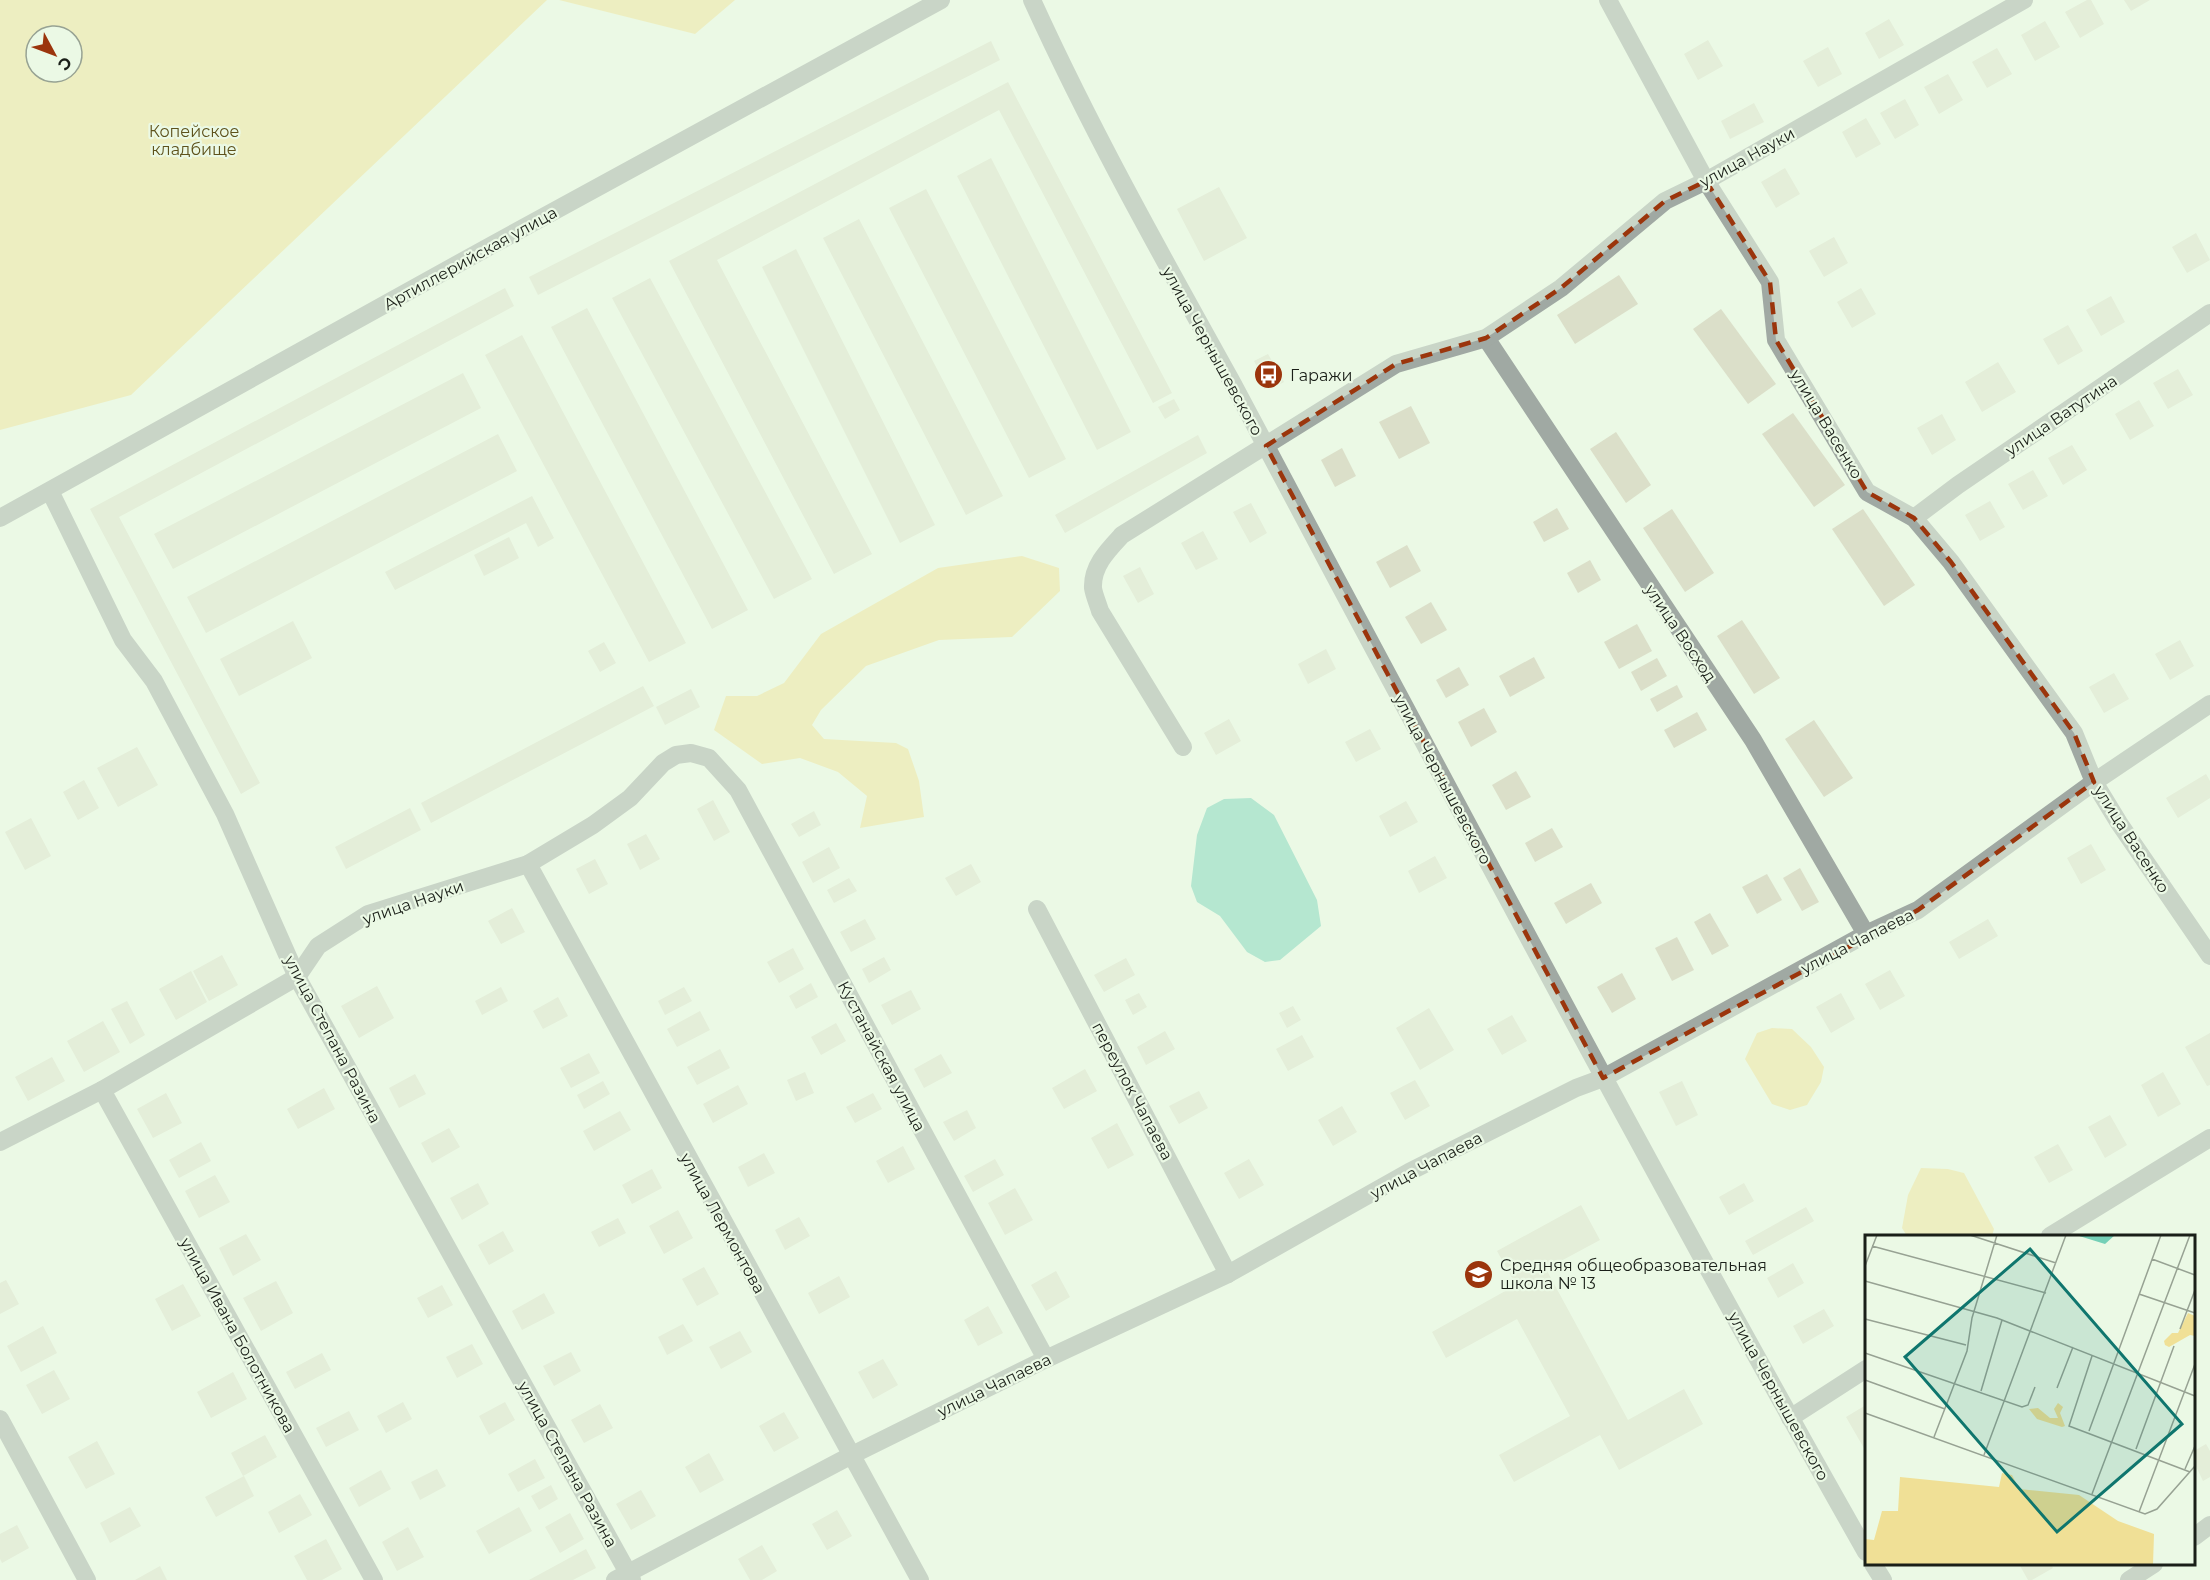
<svg xmlns="http://www.w3.org/2000/svg" width="2210" height="1580" font-family="Montserrat,sans-serif">
	<style>
		.green { fill: #f0e096; fill-rule: evenodd }
		.water { fill: #74d0b7 }
		.building { fill: #dbdfc9 }
		.lines { fill: none; stroke-linecap: round; stroke-linejoin: round }
		.minor { stroke: #a0a9a3; stroke-width: 18 }
		.marked { fill: none; stroke: #9b350c; stroke-width: 4.5; stroke-dasharray: 12 8; stroke-linejoin: round }
		.labels { text-anchor: middle; stroke-width: 4.5; stroke-linejoin: round; paint-order: stroke }
		.park-label { font-size: 16px; fill: #5e521b; stroke: #ebf9e5 }
		.street-label { font-size: 16px; fill: #1a1f18; stroke: #ebf9e5 }
		.poi-label { font-size: 16px; fill: #1a1f18; stroke: #ebf9e5; text-anchor: start }
		.inset-road { fill: none; stroke: #97a293; stroke-width: 1.5 }
		.view { fill: #0f766e; fill-opacity: 0.15; stroke: #0f766e; stroke-width: 3 }
		.inset-edge { fill: none; stroke: #1a1f18; stroke-width: 3 }
	</style>
	<rect width="100%" height="100%" fill="#ebf9e5"/>
	<g class="green">
		<path d="M0,0h547l-416,395 -131,35zM36,36h36v36h-36z"/>
		<path d="M559,0h176l-40,34z"/>
		<path d="M1022,556l37,12 1,23 -48,46 -73,3 -73,26 -45,44 -9,15 12,14 72,4 12,6 11,32 5,36 -64,11 7,-32 -29,-24 -38,-14 -38,6 -48,-34 12,-34h31l27,-13 37,-49 117,-66z"/>
		<path d="M1772,1028l20,1 19,18 13,20 -3,15 -14,23 -17,5 -18,-6 -27,-45 12,-26z"/>
		<path d="M1921,1168l27,1 16,4 30,56 -2,7h-85l-5,-8 6,-33z"/>
	</g>
	<path class="water" d="M1251,798l23,17 43,85 4,26 -41,34 -15,2 -18,-10 -27,-36 -23,-14 -6,-16 6,-51 10,-27 17,-9z"/>
	<g class="building">
		<path d="M2087,0h4l13,24 -24,14 -15,-26z"/>
		<path d="M2124,0h26l-19,11z"/>
		<path d="M1889,19l15,26 -25,14 -14,-26z"/>
		<path d="M2045,21l15,26 -25,14 -14,-26z"/>
		<path d="M1708,40l15,26 -25,14 -14,-26z"/>
		<path d="M991,41l9,19 -462,235 -9,-18z"/>
		<path d="M1828,47l14,27 -24,13 -15,-26z"/>
		<path d="M1997,48l15,26 -25,14 -15,-26z"/>
		<path d="M1948,74l15,26 -24,14 -15,-27z"/>
		<path d="M1008,82l164,311 -19,10 -154,-293 -282,150 155,294 -38,20 -165,-313z"/>
		<path d="M1905,99l14,26 -24,14 -15,-26z"/>
		<path d="M1754,103l10,19 -34,17 -9,-18z"/>
		<path d="M1866,118l15,26 -25,14 -14,-26z"/>
		<path d="M991,158l140,274 -34,18 -140,-274z"/>
		<path d="M1785,168l15,26 -24,14 -15,-26z"/>
		<path d="M1219,187l28,51 -43,23 -27,-52z"/>
		<path d="M926,189l140,270 -37,19 -140,-270z"/>
		<path d="M859,219l144,277 -37,19 -143,-277z"/>
		<path d="M2196,233l14,27 -23,13 -15,-26z"/>
		<path d="M1834,237l14,26 -24,14 -15,-26z"/>
		<path d="M796,249l139,276 -35,18 -138,-276z"/>
		<path d="M1619,275l19,29 -63,40 -18,-29z"/>
		<path d="M650,278l162,301 -38,20 -162,-301z"/>
		<path d="M505,288l9,18 -395,211 141,266 -19,11 -151,-285z"/>
		<path d="M1861,288l15,26 -24,14 -15,-26z"/>
		<path d="M2111,296l14,26 -24,14 -15,-26z"/>
		<path d="M587,308l161,302 -36,19 -161,-302z"/>
		<path d="M1721,309l55,75 -28,20 -55,-75z"/>
		<path d="M2068,325l15,26 -25,14 -15,-26z"/>
		<path d="M522,335l164,308 -37,19 -164,-307z"/>
		<path d="M1268,354l16,28 -15,8 -15,-29z"/>
		<path d="M1998,362l18,30 -34,20 -17,-30z"/>
		<path d="M2178,369l15,26 -25,14 -15,-26z"/>
		<path d="M463,373l18,35 -308,161 -19,-35z"/>
		<path d="M1174,399l6,11 -15,9 -7,-12z"/>
		<path d="M2139,400l15,26 -24,14 -15,-26z"/>
		<path d="M1411,406l19,37 -31,16 -20,-37z"/>
		<path d="M1793,413l52,72 -31,22 -52,-73z"/>
		<path d="M1942,414l14,26 -24,15 -15,-27z"/>
		<path d="M1616,432l35,53 -25,18 -36,-54z"/>
		<path d="M498,434l19,37 -311,162 -19,-36z"/>
		<path d="M1198,435l9,18 -142,80 -10,-18z"/>
		<path d="M2072,445l15,25 -24,15 -15,-27z"/>
		<path d="M1342,448l14,28 -21,11 -14,-27z"/>
		<path d="M2033,470l15,26 -25,14 -15,-26z"/>
		<path d="M532,496l22,42 -16,9 -12,-24 -131,67 -10,-18z"/>
		<path d="M1990,501l15,26 -25,14 -15,-26z"/>
		<path d="M1251,503l16,30 -17,10 -17,-31z"/>
		<path d="M1557,508l12,21 -25,13 -11,-20z"/>
		<path d="M1672,509l42,64 -29,19 -42,-64z"/>
		<path d="M1863,509l52,76 -31,21 -52,-77z"/>
		<path d="M1203,531l15,28 -22,11 -15,-27z"/>
		<path d="M509,537l10,21 -35,18 -10,-21z"/>
		<path d="M1407,545l14,26 -31,17 -14,-26z"/>
		<path d="M1590,560l11,20 -23,13 -11,-20z"/>
		<path d="M1140,567l14,27 -16,9 -15,-27z"/>
		<path d="M1431,602l16,28 -26,14 -16,-27z"/>
		<path d="M1742,620l38,58 -26,16 -37,-58z"/>
		<path d="M293,621l19,37 -73,38 -19,-37z"/>
		<path d="M1637,624l15,27 -33,18 -15,-27z"/>
		<path d="M2180,640l14,26 -24,14 -15,-26z"/>
		<path d="M604,642l12,21 -16,9 -12,-21z"/>
		<path d="M1326,649l10,20 -28,15 -10,-20z"/>
		<path d="M1534,657l11,21 -35,19 -11,-21z"/>
		<path d="M1657,658l10,18 -26,15 -10,-19z"/>
		<path d="M1459,667l10,18 -23,13 -10,-18z"/>
		<path d="M2114,673l15,26 -25,14 -15,-26z"/>
		<path d="M1677,685l6,12 -26,15 -7,-13z"/>
		<path d="M643,686l11,20 -223,117 -10,-20z"/>
		<path d="M691,689l9,18 -35,18 -9,-18z"/>
		<path d="M1484,708l13,24 -26,15 -13,-25z"/>
		<path d="M1697,712l10,18 -33,18 -10,-18z"/>
		<path d="M1229,719l12,22 -25,14 -12,-22z"/>
		<path d="M1814,720l39,58 -29,19 -39,-58z"/>
		<path d="M1370,729l11,20 -25,13 -11,-20z"/>
		<path d="M137,747l21,38 -40,22 -21,-39z"/>
		<path d="M1516,771l15,26 -25,13 -14,-25z"/>
		<path d="M2206,774l4,7v17l-32,20 -12,-20z"/>
		<path d="M84,780l15,28 -21,12 -15,-28z"/>
		<path d="M713,800l17,32 -16,9 -17,-32z"/>
		<path d="M1406,801l12,21 -28,15 -11,-21z"/>
		<path d="M410,808l11,22 -75,39 -11,-22z"/>
		<path d="M814,811l7,14 -22,12 -8,-13z"/>
		<path d="M31,818l20,38 -26,14 -20,-38z"/>
		<path d="M1552,828l11,19 -28,15 -10,-19z"/>
		<path d="M646,834l14,25 -20,11 -13,-26z"/>
		<path d="M2091,844l15,26 -25,14 -14,-26z"/>
		<path d="M829,847l11,21 -27,15 -11,-21z"/>
		<path d="M1435,856l12,22 -28,15 -11,-22z"/>
		<path d="M595,859l13,25 -19,10 -13,-25z"/>
		<path d="M971,864l10,18 -25,14 -11,-18z"/>
		<path d="M1800,868l19,34 -17,9 -19,-33z"/>
		<path d="M1767,874l15,26 -25,14 -15,-27z"/>
		<path d="M849,878l8,13 -23,12 -7,-13z"/>
		<path d="M1591,883l11,20 -36,21 -12,-21z"/>
		<path d="M512,908l13,24 -24,12 -13,-23z"/>
		<path d="M1710,913l19,33 -17,9 -18,-33z"/>
		<path d="M865,919l11,20 -25,13 -11,-20z"/>
		<path d="M1988,919l10,17 -39,23 -10,-17z"/>
		<path d="M1677,937l17,33 -22,11 -17,-33z"/>
		<path d="M793,948l11,21 -25,14 -12,-21z"/>
		<path d="M222,955l16,30 -29,16 -16,-30z"/>
		<path d="M884,957l7,13 -22,13 -7,-14z"/>
		<path d="M1126,958l9,17 -31,17 -10,-17z"/>
		<path d="M1890,970l15,26 -25,14 -15,-26z"/>
		<path d="M191,971l16,31 -31,18 -17,-31z"/>
		<path d="M1622,973l14,26 -24,14 -15,-26z"/>
		<path d="M811,983l7,14 -22,12 -7,-13z"/>
		<path d="M377,986l17,32 -35,20 -18,-32z"/>
		<path d="M501,987l7,14 -26,14 -7,-14z"/>
		<path d="M684,987l8,14 -27,14 -7,-14z"/>
		<path d="M911,990l10,19 -29,16 -11,-20z"/>
		<path d="M1139,993l8,14 -14,8 -8,-15z"/>
		<path d="M1841,993l14,26 -24,14 -15,-26z"/>
		<path d="M558,997l10,19 -25,13 -10,-18z"/>
		<path d="M127,1001l18,34 -15,9 -19,-35z"/>
		<path d="M1293,1006l8,14 -14,8 -8,-15z"/>
		<path d="M1429,1008l25,42 -34,20 -24,-42z"/>
		<path d="M700,1011l10,19 -33,17 -10,-18z"/>
		<path d="M1512,1015l15,26 -25,14 -15,-26z"/>
		<path d="M103,1021l17,31 -36,20 -17,-31z"/>
		<path d="M836,1023l10,18 -25,14 -10,-18z"/>
		<path d="M1165,1031l10,18 -29,16 -9,-18z"/>
		<path d="M2210,1033v52l-3,1 -22,-39z"/>
		<path d="M1302,1035l12,22 -26,14 -12,-22z"/>
		<path d="M720,1049l10,19 -33,17 -10,-18z"/>
		<path d="M589,1053l11,20 -29,15 -11,-20z"/>
		<path d="M941,1054l11,19 -28,15 -10,-19z"/>
		<path d="M52,1057l13,24 -37,20 -13,-24z"/>
		<path d="M1085,1069l12,22 -33,18 -12,-21z"/>
		<path d="M805,1072l9,21 -18,8 -9,-21z"/>
		<path d="M2163,1072l18,32 -23,13 -17,-32z"/>
		<path d="M415,1074l11,20 -27,14 -10,-20z"/>
		<path d="M1415,1080l15,26 -25,14 -15,-27z"/>
		<path d="M603,1081l7,13 -26,15 -7,-14z"/>
		<path d="M1682,1081l16,34 -22,11 -17,-34z"/>
		<path d="M738,1085l10,19 -35,19 -10,-19z"/>
		<path d="M324,1088l11,21 -37,20 -11,-20z"/>
		<path d="M1199,1091l9,17 -29,16 -10,-18z"/>
		<path d="M166,1093l16,30 -29,15 -16,-29z"/>
		<path d="M873,1093l9,16 -27,14 -9,-16z"/>
		<path d="M1342,1106l15,26 -24,14 -15,-26z"/>
		<path d="M967,1110l9,18 -22,13 -11,-19z"/>
		<path d="M620,1111l11,19 -37,21 -11,-20z"/>
		<path d="M2110,1115l17,30 -22,13 -17,-31z"/>
		<path d="M1117,1123l17,32 -26,14 -17,-31z"/>
		<path d="M449,1128l11,19 -28,16 -11,-20z"/>
		<path d="M201,1142l10,19 -32,17 -10,-18z"/>
		<path d="M2058,1144l15,26 -24,13 -15,-26z"/>
		<path d="M903,1146l12,23 -27,14 -12,-22z"/>
		<path d="M764,1153l11,20 -27,14 -10,-20z"/>
		<path d="M995,1159l9,16 -31,17 -9,-16z"/>
		<path d="M1249,1159l15,26 -25,14 -15,-26z"/>
		<path d="M652,1169l10,19 -30,16 -10,-19z"/>
		<path d="M215,1175l15,27 -31,16 -14,-27z"/>
		<path d="M478,1183l11,21 -27,16 -12,-22z"/>
		<path d="M1744,1183l10,18 -25,14 -10,-18z"/>
		<path d="M1015,1188l18,32 -28,15 -17,-32z"/>
		<path d="M1581,1205l19,35 -54,29 82,151 56,-31 19,35 -84,46 -19,-35 -86,47 -15,-27 71,-39 -53,-97 -71,39 -14,-26 84,-47 -19,-34z"/>
		<path d="M1806,1207l8,14 -61,34 -8,-14z"/>
		<path d="M678,1210l15,28 -29,16 -15,-28z"/>
		<path d="M799,1217l11,19 -25,14 -10,-20z"/>
		<path d="M618,1218l8,15 -27,14 -8,-15z"/>
		<path d="M503,1231l11,20 -25,14 -11,-20z"/>
		<path d="M246,1234l15,26 -28,16 -14,-28z"/>
		<path d="M1793,1263l11,20 -26,15 -11,-20z"/>
		<path d="M704,1267l15,27 -22,12 -15,-27z"/>
		<path d="M1056,1271l14,26 -24,14 -15,-26z"/>
		<path d="M839,1276l11,21 -31,17 -11,-21z"/>
		<path d="M6,1280l13,24 -19,10v-31z"/>
		<path d="M276,1281l17,32 -32,18 -18,-33z"/>
		<path d="M183,1284l18,32 -29,15 -17,-32z"/>
		<path d="M442,1285l11,20 -25,13 -11,-20z"/>
		<path d="M544,1293l11,20 -33,17 -10,-19z"/>
		<path d="M988,1306l15,27 -25,13 -14,-26z"/>
		<path d="M1824,1309l10,17 -31,18 -10,-18z"/>
		<path d="M683,1324l10,17 -26,14 -9,-18z"/>
		<path d="M43,1326l14,27 -36,19 -14,-26z"/>
		<path d="M740,1331l12,21 -31,17 -12,-22z"/>
		<path d="M472,1344l11,20 -26,14 -11,-21z"/>
		<path d="M571,1352l10,19 -27,15 -11,-20z"/>
		<path d="M322,1353l9,17 -36,19 -9,-17z"/>
		<path d="M883,1359l15,26 -25,14 -15,-27z"/>
		<path d="M54,1370l16,29 -28,15 -16,-29z"/>
		<path d="M233,1372l14,27 -36,19 -14,-26z"/>
		<path d="M403,1402l9,17 -26,14 -9,-17z"/>
		<path d="M505,1402l10,18 -26,15 -10,-19z"/>
		<path d="M600,1404l13,24 -29,15 -13,-23z"/>
		<path d="M1866,1405v44l-1,1 -19,-33z"/>
		<path d="M349,1411l10,19 -33,17 -10,-19z"/>
		<path d="M784,1412l15,26 -25,14 -15,-26z"/>
		<path d="M265,1435l12,22 -34,19 -12,-23z"/>
		<path d="M97,1441l18,33 -29,15 -18,-32z"/>
		<path d="M2206,1444l4,7v26l-7,4 -9,-19v-11z"/>
		<path d="M709,1453l15,27 -24,13 -15,-26z"/>
		<path d="M535,1459l10,19 -27,14 -10,-18z"/>
		<path d="M437,1469l9,17 -26,14 -9,-18z"/>
		<path d="M381,1470l10,19 -32,18 -10,-19z"/>
		<path d="M244,1476l10,20 -38,21 -11,-20z"/>
		<path d="M551,1485l7,14 -19,11 -8,-14z"/>
		<path d="M641,1490l15,26 -25,14 -15,-26z"/>
		<path d="M300,1494l12,21 -33,18 -11,-21z"/>
		<path d="M130,1507l11,19 -31,17 -10,-20z"/>
		<path d="M519,1507l13,24 -43,23 -13,-23z"/>
		<path d="M837,1510l15,26 -25,14 -15,-26z"/>
		<path d="M570,1513l14,26 -24,14 -15,-26z"/>
		<path d="M17,1525l12,23 -27,15 -2,-4v-25z"/>
		<path d="M408,1527l16,30 -27,14 -15,-29z"/>
		<path d="M326,1539l16,30 -20,11h-15l-13,-24z"/>
		<path d="M762,1545l15,26 -15,9h-12l-12,-21z"/>
		<path d="M586,1549l10,19 -23,12h-44z"/>
		<path d="M2019,1564h32l2,4 -21,12h-4z"/>
		<path d="M160,1566l7,14h-32z"/>
	</g>
	<g class="lines">
		<g class="minor">
			<path d="M1032,0c60,132 131,258 201,384 35,65 69,131 104,196 174,325 347,651 529,972"/>
			<path d="M1608,0l98,181 64,101 6,58 91,152 47,26 37,44 123,171 20,49 25,41 91,133"/>
			<path d="M1486,338l267,402 113,194"/>
			<path d="M50,491l73,149 31,41 71,133 72,163 335,603"/>
			<path d="M0,518l492,-273 449,-245"/>
			<path d="M1914,518l44,-33 252,-172"/>
			<path d="M1183,747l-83,-136c-2,-7 -6,-16 -7,-23 -1,-22 15,-38 29,-53l274,-171 90,-26 75,-50 104,-87 41,-20 318,-181"/>
			<path d="M528,864l392,716"/>
			<path d="M1037,909l191,365"/>
			<path d="M102,1090l272,490"/>
			<path d="M0,1142l102,-52 195,-113 21,-31 50,-32 160,-50 65,-39 37,-27 33,-35 13,-8 15,-2 18,5 29,32 308,569"/>
			<path d="M2050,1236l160,-98"/>
			<path d="M1790,1418l76,-49"/>
			<path d="M0,1419l87,161"/>
			<path d="M2194,1537l16,-12"/>
			<path d="M1873,1564l10,16"/>
			<path d="M615,1580l235,-124 196,-97 182,-85 181,-102 167,-84 27,-10 263,-144 52,-24 176,-128 116,-78"/>
			<path d="M2129,1580l25,-16"/>
		</g>
	</g>
	<path d="M0 0H2210V1580H0ZM1706,181l64,101 6,58 91,152 47,26 37,44 123,171 20,49 -176,128 -315,168 -337,-632 130,-82 90,-26 75,-50 104,-87z" fill="#ebf9e5" fill-opacity=".55" fill-rule="evenodd"/>
	<path class="marked" d="M1706,181l64,101 6,58 91,152 47,26 37,44 123,171 20,49 -176,128 -315,168 -337,-632 130,-82 90,-26 75,-50 104,-87z"/>
	<defs>
		<symbol id="bus-disc" viewBox="-11 -11 22 22"><circle r="9.5" fill="#9b350c" stroke="#ebf9e5"/><path d="M-5-6H5V4H4V6H2V4H-2V6H-4V4H-5ZM-3.5-4V0h7V-4ZM-3.5 1.2v1.5H-2V1.2ZM2 1.2v1.5H3.5V1.2Z" fill="#fff"/></symbol>
		<symbol id="school-disc" viewBox="-11 -11 22 22"><circle r="9.5" fill="#9b350c" stroke="#ebf9e5"/><path d="M0-5L7-2L0 1L-7-2ZM-4 1L0 2.5L4 1V4Q0 6-4 4Z" fill="#fff"/></symbol>
	</defs>
	<g fill-rule="evenodd">
		<use href="#bus-disc" x="1252" y="358" width="33" height="33"/>
		<use href="#school-disc" x="1462" y="1258" width="33" height="33"/>
	</g>
	<g class="labels">
		<g class="park-label">
			<text x="194" y="137">Копейское<tspan x="194" dy="18">кладбище</tspan></text>
		</g>
		<g class="street-label">
			<text transform="translate(1747 157) rotate(-29)" y="6">улица Науки</text>
			<text transform="translate(470 258) rotate(-29)" y="6">Артиллерийская улица</text>
			<text transform="translate(1213 351) rotate(61)" y="6">улица Чернышевского</text>
			<text transform="translate(2061 415) rotate(-34)" y="6">улица Ватутина</text>
			<text transform="translate(1827 424) rotate(59)" y="6">улица Васенко</text>
			<text transform="translate(1681 633) rotate(56)" y="6">улица Восход</text>
			<text transform="translate(1443 779) rotate(62)" y="6">улица Чернышевского</text>
			<text transform="translate(2132 839) rotate(57)" y="6">улица Васенко</text>
			<text transform="translate(413 902) rotate(-19)" y="6">улица Науки</text>
			<text transform="translate(1857 941) rotate(-27)" y="6">улица Чапаева</text>
			<text transform="translate(333 1039) rotate(62)" y="6">улица Степана Разина</text>
			<text transform="translate(882 1056) rotate(62)" y="6">Кустанайская улица</text>
			<text transform="translate(1133 1091) rotate(62)" y="6">переулок Чапаева</text>
			<text transform="translate(1426 1165) rotate(-28)" y="6">улица Чапаева</text>
			<text transform="translate(723 1223) rotate(61)" y="6">улица Лермонтова</text>
			<text transform="translate(238 1335) rotate(61)" y="6">улица Ивана Болотникова</text>
			<text transform="translate(994 1385) rotate(-26)" y="6">улица Чапаева</text>
			<text transform="translate(1779 1396) rotate(61)" y="6">улица Чернышевского</text>
			<text transform="translate(568 1464) rotate(61)" y="6">улица Степана Разина</text>
		</g>
		<g class="poi-label">
			<text x="1290" y="381">Гаражи</text>
			<text x="1500" y="1271">Средняя общеобразовательная<tspan x="1500" dy="18">школа № 13</tspan></text>
		</g>
	</g>
	<g transform="translate(1865 1235)">
		<rect width="330" height="330" fill="#ebf9e5"/>
		<path d="M323,78l7,3v20l-5,-1 -21,12 -4,-2 -1,-4 8,-8h6zM193,168l5,4 -3,6 5,13 -3,1 -25,-8 -8,-10 9,-1 12,10h8l-4,-9zM137,238l10,2 7,14 60,6 39,26 36,13 -1,31h-288v-26l9,1 8,-29h16l2,-34 99,10z" fill="#f0e096"/>
		<path d="M211,0h39l-10,9z" fill="#74d0b7"/>
		<path class="inset-road" d="M105,0l86,28M7,11l174,47M287,24l43,16M0,31l12,-31M0,46l132,37 198,78M274,59l56,19M0,84l101,26M315,94l15,-39M0,118l157,54 6,-2 7,-18M227,121l-23,70 121,46M0,145l80,29M192,153l16,-41M116,156l21,-71M0,178l280,101 12,-5 38,-43M224,196l72,-196M69,202l33,-86 5,-33 25,-83M271,214l38,-103M119,220l82,-220M320,234l10,-23M227,259l98,-259M274,277l56,-148"/>
		<path class="view" d="M165,14l152,175 -125,108 -152,-175z"/>
		<rect width="330" height="330" class="inset-edge"/>
	</g>
	<g transform="translate(54 54) rotate(131)"><circle r="28" fill="#ebf9e5" stroke="#97a293" stroke-width="1.5"/>
	<path d="M0-4.5L10 22L0 15L-10 22Z" fill="#9b350c"/>
	<text y="-9" font-size="16" font-weight="bold" text-anchor="middle" fill="#1a1f18">С</text>
	</g>
</svg>
